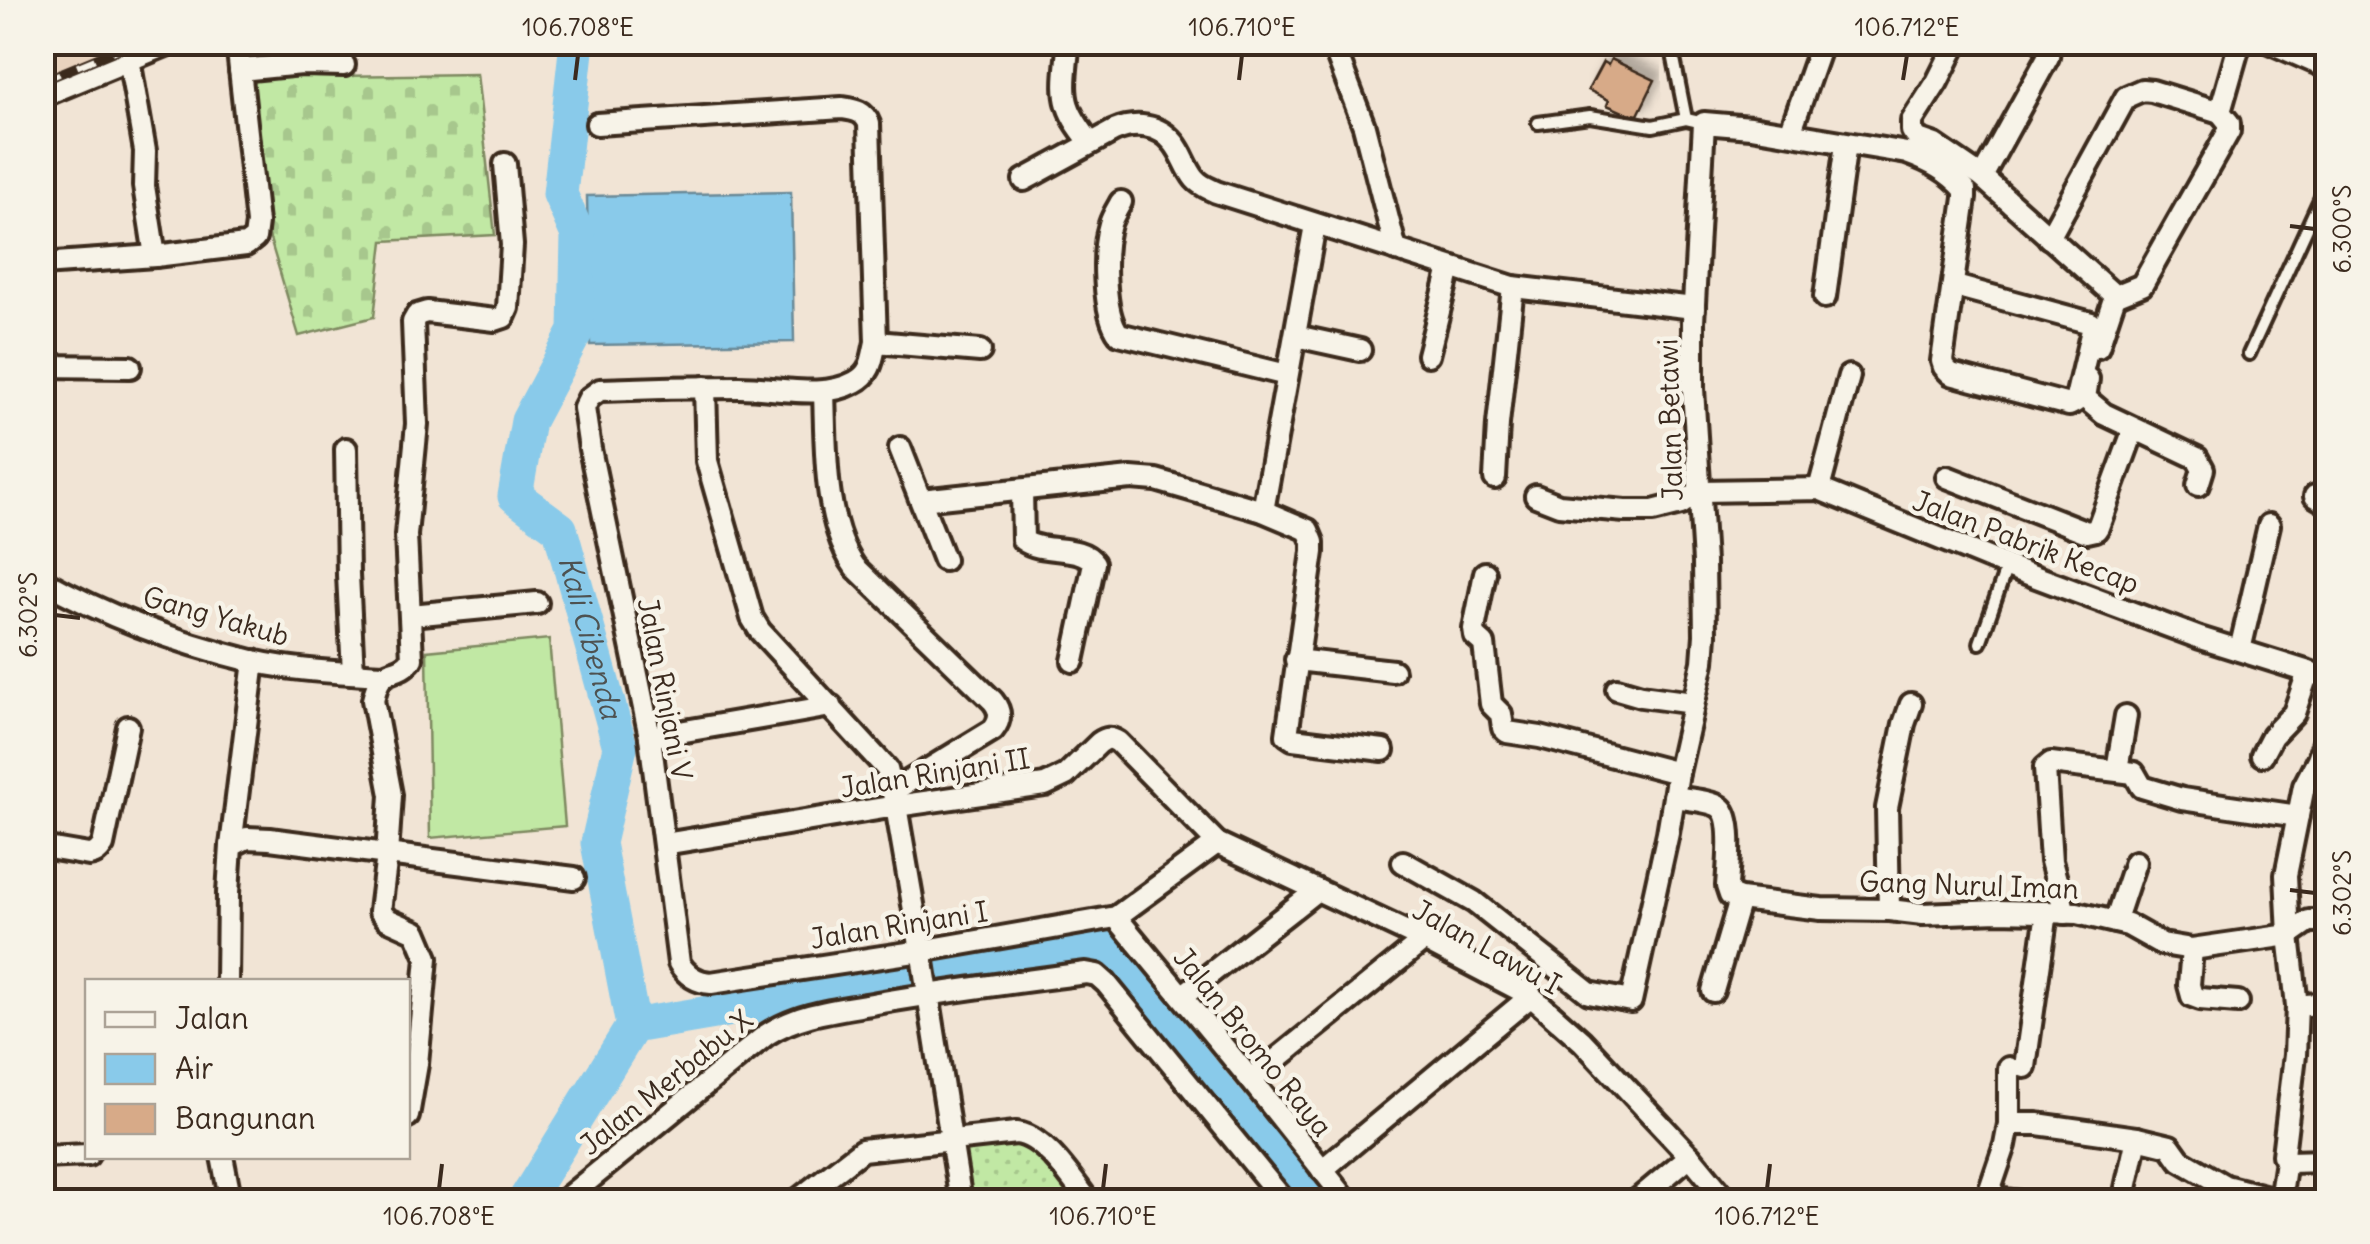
<svg xmlns="http://www.w3.org/2000/svg" width="2370" height="1244" font-family="Delius,sans-serif">
	<style>
		.built { fill: #e9d3be }
		.green { fill: url(#green-dots); stroke: #7e8961; stroke-width: 2.5 }
		.cemetery { fill: url(#cemetery-stones); stroke: #7e8961; stroke-width: 2.5 }
		.pitch { fill: #c1e8a4; stroke: #7e8961; stroke-width: 2.5 }
		.water { fill: #89caea; stroke: #6a8a98; stroke-width: 2.5 }
		.lines { fill: none; stroke-linecap: round; stroke-linejoin: round }
		.river { stroke: #89caea; stroke-width: 35 }
		.building { fill: #d7aa88; stroke: #3b2a1e; stroke-width: 2.5; filter: url(#shadow) }
		.service-casing { stroke: #3b2a1e; stroke-width: 18 }
		.minor-casing { stroke: #3b2a1e; stroke-width: 28 }
		.service { stroke: #f7f3e8; stroke-width: 10 }
		.minor { stroke: #f7f3e8; stroke-width: 20 }
		.rail-casing { stroke: #3b2a1e; stroke-width: 10 }
		.rail { stroke: #f7f3e8; stroke-width: 6; stroke-dasharray: 19; stroke-linecap: butt }
		.ticks { fill: none; stroke: #3b2a1e; stroke-width: 4 }
		.labels { text-anchor: middle; stroke-width: 9; stroke-linejoin: round; paint-order: stroke }
		.street-label { font-size: 28px; fill: #3b2a1e; stroke: #f7f3e8 }
		.water-label { font-size: 30px; font-style: italic; fill: #4e5251; stroke: #f7f3e8 }
		.neatline { fill: none; stroke: #3b2a1e; stroke-width: 4 }
		.ticks-label { font-size: 25px; text-anchor: middle; fill: #3b2a1e }
	</style>
	<defs>
		<pattern id="green-dots" width="8" height="8" patternUnits="userSpaceOnUse" patternTransform="scale(2.5)"><rect width="8" height="8" fill="#c1e8a4"/><path d="M2 2h.1M6 6h.1" fill="none" stroke="#a7c78d" stroke-width="1.8" stroke-linecap="round"/></pattern>
		<pattern id="cemetery-stones" width="16" height="16" patternUnits="userSpaceOnUse" patternTransform="scale(2.5)"><rect width="16" height="16" fill="#c1e8a4"/><path d="M2 7V4a2 2 0 0 1 4 0v3zM10 15v-3a2 2 0 0 1 4 0v3z" fill="#a7c78d"/></pattern>
		<filter id="shadow"><feDropShadow dx="8" dy="-8" stdDeviation="5" flood-color="#0004"/></filter>
	</defs>
	<rect width="100%" height="100%" fill="#f1e4d5"/>
	<filter id="ink" filterUnits="userSpaceOnUse"><feTurbulence type="fractalNoise" baseFrequency=".01" numOctaves="2"/><feDisplacementMap in="SourceGraphic" scale="20" xChannelSelector="R" yChannelSelector="G"/><feConvolveMatrix kernelMatrix="1 2 1 2 8 2 1 2 1" color-interpolation-filters="sRGB"/></filter>
	<g filter="url(#ink)">
		<path class="built" d="M59,43h118l-134,55v-49z"/>
		<path class="green" d="M1027,1143l49,58h-107l-9,-53z"/>
		<path class="cemetery" d="M477,74l18,161 -112,6 -9,76 -75,19 -32,-107 -17,-152z"/>
		<path class="pitch" d="M549,639l16,187 -135,12 -3,-187z"/>
		<path class="water" d="M791,192l3,150 -204,3 -3,-149z"/>
		<g class="lines">
			<g class="river">
				<path id="s1" d="M577,42l-17,152 18,41 -2,96 -48,90 -13,75 45,33 60,218 -22,96 35,183"/>
				<path d="M524,1202l109,-176 467,-80 210,256"/>
			</g>
		</g>
		<path class="building" d="M1611,59l44,21 -17,35 -15,-3 -16,-7 2,-5 -21,-10 15,-28 5,3z"/>
		<g class="lines">
			<defs>
				<g id="service">
					<path d="M1668,42l5,12 13,65"/>
					<path d="M1538,123l52,-7 63,10 33,-7 18,4"/>
					<path d="M2249,354l79,-172"/>
					<path d="M1980,643l27,-77"/>
				</g>
				<g id="minor">
					<path d="M1332,42l32,84 32,124"/>
					<path d="M1957,42l-20,40 -25,39v10l6,8 17,6 47,32 133,119"/>
					<path d="M2269,42l59,26"/>
					<path d="M1068,49c-5,47 -7,57 23,94"/>
					<path d="M129,59l16,92 -1,35 11,70"/>
					<path d="M240,70l62,-6 42,1"/>
					<path d="M42,96l131,-54"/>
					<path d="M597,124l245,-16c13,2 22,3 27,16l7,218c-4,17 -4,31 -21,40 -33,18 -78,5 -115,5 -47,0 -93,1 -140,3l-11,8 -5,10 6,41 60,288 29,226c7,12 18,19 32,20l210,-32 195,-34 101,-74"/>
					<path d="M1790,133l32,-91"/>
					<path d="M1982,177l66,-120 1,-9 -8,-6"/>
					<path d="M1024,180l90,-49c21,-9 45,-7 60,12 9,11 12,25 21,36 6,7 13,9 21,13l297,95 181,21"/>
					<path d="M1121,202c-4,7 -9,15 -11,22 -8,26 -7,90 9,110l168,41"/>
					<path d="M2049,238l77,-141 16,-7 10,1 68,21"/>
					<path d="M42,264l113,-8 91,-11 9,-7 2,-15 -20,-181"/>
					<path d="M2115,296l27,-11 87,-154v-8l-9,-11 20,-70"/>
					<path d="M1825,297l21,-153"/>
					<path d="M1296,336l64,14"/>
					<path d="M876,342l104,9"/>
					<path d="M2098,347l17,-51"/>
					<path d="M1428,355l22,-87"/>
					<path d="M42,366l88,1"/>
					<path d="M2088,379l-3,19 19,16 93,44 6,11 -5,16"/>
					<path d="M705,387l2,74 45,157 8,13 127,138 9,37 27,156 38,240"/>
					<path d="M824,392c2,54 -1,130 31,175l138,134c8,10 8,19 0,29l-100,61"/>
					<path d="M900,448l44,112"/>
					<path d="M346,449l2,126 5,98"/>
					<path d="M1947,477l140,55 9,-2 2,-3 36,-98"/>
					<path d="M1495,478l3,-54 15,-137"/>
					<path d="M1819,489l30,-113"/>
					<path d="M1022,490l1,50c20,15 57,3 71,23l-21,98"/>
					<path d="M1536,496l23,9 66,6h28l28,-7 19,-13 119,-2 188,77 193,72 128,40"/>
					<path d="M2315,496l13,8"/>
					<path d="M921,500l210,-22 25,2 107,31 45,19 5,12v10l-26,183 6,4 90,11"/>
					<path d="M1263,511l52,-286"/>
					<path d="M1485,573l-11,56 1,7 9,8 7,60 10,10 2,14 4,4 33,5 138,36"/>
					<path d="M42,580c65,37 137,63 210,81 42,10 88,11 131,14"/>
					<path d="M411,615l126,-12"/>
					<path d="M2240,650l29,-125"/>
					<path d="M1296,660l97,11"/>
					<path d="M1617,689l24,7 52,7"/>
					<path d="M650,737l181,-31"/>
					<path d="M2262,755l10,-19 22,-23 14,-41"/>
					<path d="M2117,770l9,-54"/>
					<path d="M1674,797c11,2 39,4 47,11 13,11 7,61 6,78l3,9 10,4 81,10 68,1 34,4 75,-3 79,2 51,12 34,19 30,5 97,-14 8,71 31,-3"/>
					<path d="M664,844l232,-38 149,-21 21,-10 33,-32c7,-5 11,-6 19,-1l99,101 207,97 107,56 51,45 108,115 38,46"/>
					<path d="M231,846l23,-185"/>
					<path d="M42,847l47,8c7,-1 10,-4 14,-10l25,-118"/>
					<path d="M1403,862l71,40 115,91 42,8 37,-168 10,-60 25,-111 2,-27 -1,-73 -11,-173v-67l11,-199 47,4 156,26c22,8 42,18 58,37v8l-23,163 2,6 7,7 118,31 6,-3 18,-76 -2,-3 -136,-37"/>
					<path d="M1889,910l-2,-102 17,-84 7,-20"/>
					<path d="M2065,913l-14,-52 -6,-93 6,-5 83,10 8,14 40,12 116,17"/>
					<path d="M1116,917l135,163 97,122"/>
					<path d="M2115,922l20,-60"/>
					<path d="M2289,935l-3,-60 18,-89 14,-27 10,-27"/>
					<path d="M2289,935l20,-14h19"/>
					<path d="M2192,949l-3,36 3,11 8,3 38,3"/>
					<path d="M227,982l1,-89 3,-47 16,-8 23,1 304,39"/>
					<path d="M1713,991l27,-92"/>
					<path d="M1182,996l135,-106"/>
					<path d="M2297,1006l-2,49 -12,100 5,7 40,-1"/>
					<path d="M2025,1067l22,-155"/>
					<path d="M2009,1068v56l-4,21 -18,53 33,4"/>
					<path d="M1251,1080l173,-140"/>
					<path d="M408,1116l9,-52 10,-106 -11,-26 -29,-13 -7,-8 7,-56 4,-60 -18,-95c9,-40 21,-19 39,-41l-6,-124 11,-111 -4,-102 4,-7 10,-3 68,8 9,-3 4,-9 4,-63 -7,-81"/>
					<path d="M2009,1124h28l100,14 33,8 10,14 45,26 55,14 6,-39"/>
					<path d="M222,1156l9,46"/>
					<path d="M42,1157l46,-2"/>
					<path d="M1322,1170l209,-174"/>
					<path d="M562,1202l204,-167c33,-22 72,-25 111,-32 70,-12 139,-21 209,-30l11,2 9,8 179,219"/>
					<path d="M795,1202l67,-52 154,-17c29,3 56,47 73,69"/>
					<path d="M1635,1202l55,-46"/>
					<path d="M2123,1202l14,-64"/>
				</g>
			</defs>
			<use href="#service" class="service-casing"/>
			<use href="#minor" class="minor-casing"/>
			<use href="#service" class="service"/>
			<use href="#minor" class="minor"/>
			<defs>
				<path id="rail" d="M42,81l94,-39"/>
			</defs>
			<use href="#rail" class="rail-casing"/>
			<use href="#rail" class="rail"/>
		</g>
	</g>
	<path class="ticks" d="M575,80l3,-25M1239,80l3,-25M1903,80l4,-25M2290,226l25,3M55,615l25,3M2290,890l25,3M439,1189l3,-25M1103,1189l3,-25M1767,1189l3,-25"/>
	<g class="labels">
		<g class="street-label">
			<text transform="translate(1670 420) rotate(-92)" y="10">Jalan Betawi</text>
			<text transform="translate(2026 542) rotate(21)" y="10">Jalan Pabrik Kecap</text>
			<text transform="translate(216 616) rotate(16)" y="10">Gang Yakub</text>
			<text transform="translate(665 689) rotate(79)" y="10">Jalan Rinjani V</text>
			<text transform="translate(935 773) rotate(-9)" y="10">Jalan Rinjani II</text>
			<text transform="translate(1969 885) rotate(2)" y="10">Gang Nurul Iman</text>
			<text transform="translate(899 925) rotate(-9)" y="10">Jalan Rinjani I</text>
			<text transform="translate(1487 947) rotate(29)" y="10">Jalan Lawu I</text>
			<text transform="translate(1253 1042) rotate(51)" y="10">Jalan Bromo Raya</text>
			<text transform="translate(666 1082) rotate(-39)" y="10">Jalan Merbabu X</text>
		</g>
		<g class="water-label">
			<text dy="10" stroke="none"><textPath href="#s1" startOffset="640">Kali Cibenda</textPath></text>
		</g>
	</g>
	<rect width="2370" height="1244" fill="none" stroke="#f7f3e8" stroke-width="110"/>
	<rect x="85" y="979" width="325" height="180" fill="#f7f3e8" stroke="#aca397" stroke-width="2.5"/>
	<rect x="105" y="1012" width="50" height="15" fill="#f7f3e8" stroke="#aca397" stroke-width="2.5"/>
	<text x="175" y="1029" font-size="30" fill="#3b2a1e">Jalan</text>
	<rect x="105" y="1054" width="50" height="30" fill="#89caea" stroke="#aca397" stroke-width="2.5"/>
	<text x="175" y="1079" font-size="30" fill="#3b2a1e">Air</text>
	<rect x="105" y="1104" width="50" height="30" fill="#d7aa88" stroke="#aca397" stroke-width="2.5"/>
	<text x="175" y="1129" font-size="30" fill="#3b2a1e">Bangunan</text>
	<rect x="55" y="55" width="2260" height="1134" class="neatline"/>
	<g class="ticks-label">
		<text x="578" y="36">106.708°E</text>
		<text x="1242" y="36">106.710°E</text>
		<text x="1907" y="36">106.712°E</text>
		<text transform="translate(2342 229) rotate(-90)" y="9">6.300°S</text>
		<text transform="translate(28 615) rotate(-90)" y="9">6.302°S</text>
		<text transform="translate(2342 893) rotate(-90)" y="9">6.302°S</text>
		<text x="439" y="1225">106.708°E</text>
		<text x="1103" y="1225">106.710°E</text>
		<text x="1767" y="1225">106.712°E</text>
	</g>
</svg>
